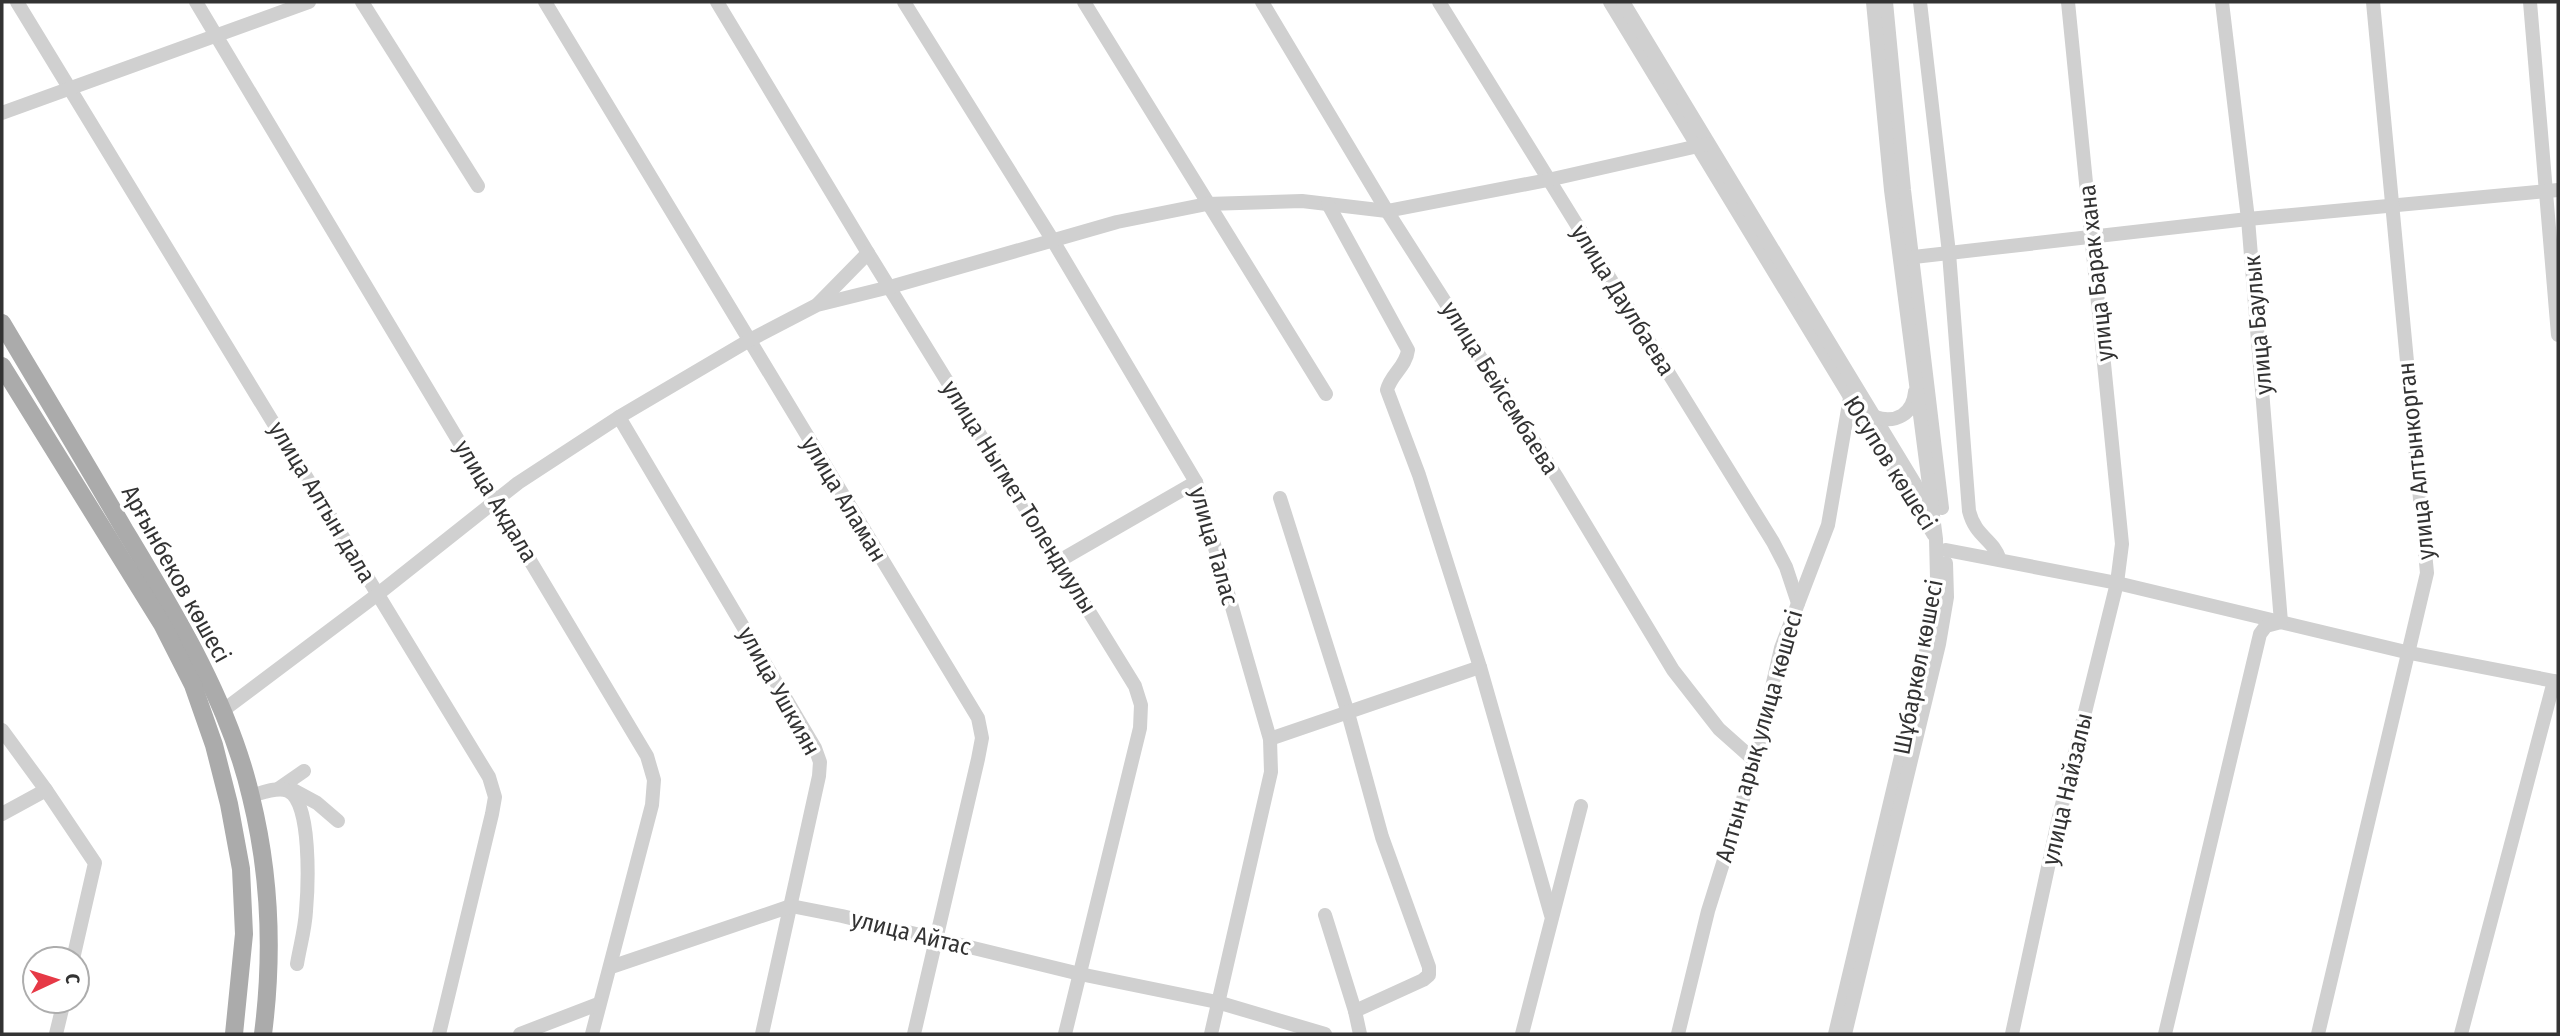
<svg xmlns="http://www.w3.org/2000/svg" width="2560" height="1036" font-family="'Fira Sans Condensed',sans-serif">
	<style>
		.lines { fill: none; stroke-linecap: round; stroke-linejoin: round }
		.minor { stroke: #d0d0d0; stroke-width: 14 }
		.major { stroke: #ababab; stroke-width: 18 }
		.labels { text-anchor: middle; stroke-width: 7; stroke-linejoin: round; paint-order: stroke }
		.street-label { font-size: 24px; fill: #333; stroke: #fff }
	</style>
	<rect width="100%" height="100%" fill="#fff"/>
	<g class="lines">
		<g class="minor">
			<path d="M17,2l472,775 6,20 -3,17 -53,220"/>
			<path d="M196,2l451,754 7,24 -2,25 -60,229"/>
			<path d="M362,2l116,184"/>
			<path d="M545,2l433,716 4,20 -4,21 -64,275"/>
			<path d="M717,2l151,251 267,433 6,19 -1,23 -75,306"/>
			<path d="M904,2l148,237 144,243 74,257 1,33 -60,262"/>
			<path d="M1084,2l242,392"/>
			<path d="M1262,2l125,209 171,268 115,191 46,59 36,32"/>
			<path d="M1439,2l334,540 13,25 12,36"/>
			<path d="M1610,2l324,533"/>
			<path d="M1623,2l292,482 8,21"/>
			<path d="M1886,2l18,188 38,318"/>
			<path d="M1920,2l29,251 20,258c7,27 23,26 31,49"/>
			<path d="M2530,2l28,333"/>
			<path d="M2,113l307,-111"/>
			<path d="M1905,258l343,-39 310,-29"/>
			<path d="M818,304l50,-51"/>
			<path d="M619,417l196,331 5,14 -1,14 -57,258"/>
			<path d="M1875,417c21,7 38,-3 40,-25"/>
			<path d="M1280,498l68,215 34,124 47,130v8l-6,5 -68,31 5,23"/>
			<path d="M1946,550l171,33 293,70 144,28"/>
			<path d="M1059,561l137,-79"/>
			<path d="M1480,667l71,248"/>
			<path d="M221,712l157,-118 140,-111 101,-66 129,-76 69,-36 73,-18 227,-65 90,-18 95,-3 85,10 161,-31 159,-36"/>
			<path d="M2,730l44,60 49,73 -22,96"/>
			<path d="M1270,739l210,-72 -61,-192 -32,-85c4,-16 19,-23 21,-40l-80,-146"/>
			<path d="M278,789l26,-18"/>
			<path d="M293,790l24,13 21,18"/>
			<path d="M251,796c11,-3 27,-10 37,-5 24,10 20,97 18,120 -1,18 -6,35 -9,53"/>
			<path d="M2,814l44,-24"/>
			<path d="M1325,915l30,96"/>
			<path d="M611,967l180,-61 51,10 238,58 137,28 108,32"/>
			<path d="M56,1034l8,-33"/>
			<path d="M520,1034l78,-30"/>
			<path d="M1522,1034l59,-228"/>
			<path d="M1678,1034l30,-123 47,-150 26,-113 47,-123 22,-127"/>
			<path d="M1835,1034l93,-391 9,-65 -1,-39 -45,-349 -18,-188"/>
			<path d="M1845,1034l94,-390 8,-47 -1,-34"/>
			<path d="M2012,1034l46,-213 59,-238 5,-39 -54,-542"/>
			<path d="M2165,1034l95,-400 6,-8 15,-4 -33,-403 -26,-217"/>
			<path d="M2318,1034l109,-461 -54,-571"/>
			<path d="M2461,1034l93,-353 4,1"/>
		</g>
		<g class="major">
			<path d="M2,323c41,69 82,137 122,206 50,83 105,172 127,268 19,77 22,159 12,237"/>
			<path d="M2,366l160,258 31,61 21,60 15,59 12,65 3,65 -10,100"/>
		</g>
	</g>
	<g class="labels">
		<g class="street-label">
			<text transform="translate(2096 273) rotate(-96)" y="8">улица Барак хана</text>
			<text transform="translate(1623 300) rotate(58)" y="8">улица Даулбаева</text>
			<text transform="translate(2258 325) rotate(-95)" y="8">улица Баулык</text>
			<text transform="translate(1500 388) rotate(58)" y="8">улица Бейсембаева</text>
			<text transform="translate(2416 461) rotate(-96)" y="8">улица Алтынкорган</text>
			<text transform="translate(1890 463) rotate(58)" y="8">Юсупов көшесі</text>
			<text transform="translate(1019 497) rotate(58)" y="8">улица Ныгмет Толендиулы</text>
			<text transform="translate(844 499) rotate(59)" y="8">улица Аламан</text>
			<text transform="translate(496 501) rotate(59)" y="8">улица Акдала</text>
			<text transform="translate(322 502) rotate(59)" y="8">улица Алтын дала</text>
			<text transform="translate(1214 546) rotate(74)" y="8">улица Талас</text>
			<text transform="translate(176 574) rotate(61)" y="8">Арғынбеков көшесі</text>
			<text transform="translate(1918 667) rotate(-79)" y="8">Шұбаркөл көшесі</text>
			<text transform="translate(779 691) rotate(61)" y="8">улица Ушкиян</text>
			<text transform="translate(1759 736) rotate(-74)" y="8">Алтын арық улица көшесі</text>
			<text transform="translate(2067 789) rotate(-77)" y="8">улица Найзалы</text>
			<text transform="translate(911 933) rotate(14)" y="8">улица Айтас</text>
		</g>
	</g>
	<rect width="2560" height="1036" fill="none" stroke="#333333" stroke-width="7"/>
	<g transform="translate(56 980) rotate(86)"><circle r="33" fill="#ffffff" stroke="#adadad" stroke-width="2"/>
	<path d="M0-5L12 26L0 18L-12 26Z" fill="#e63946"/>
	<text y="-10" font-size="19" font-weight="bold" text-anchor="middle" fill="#333333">С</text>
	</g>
</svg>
